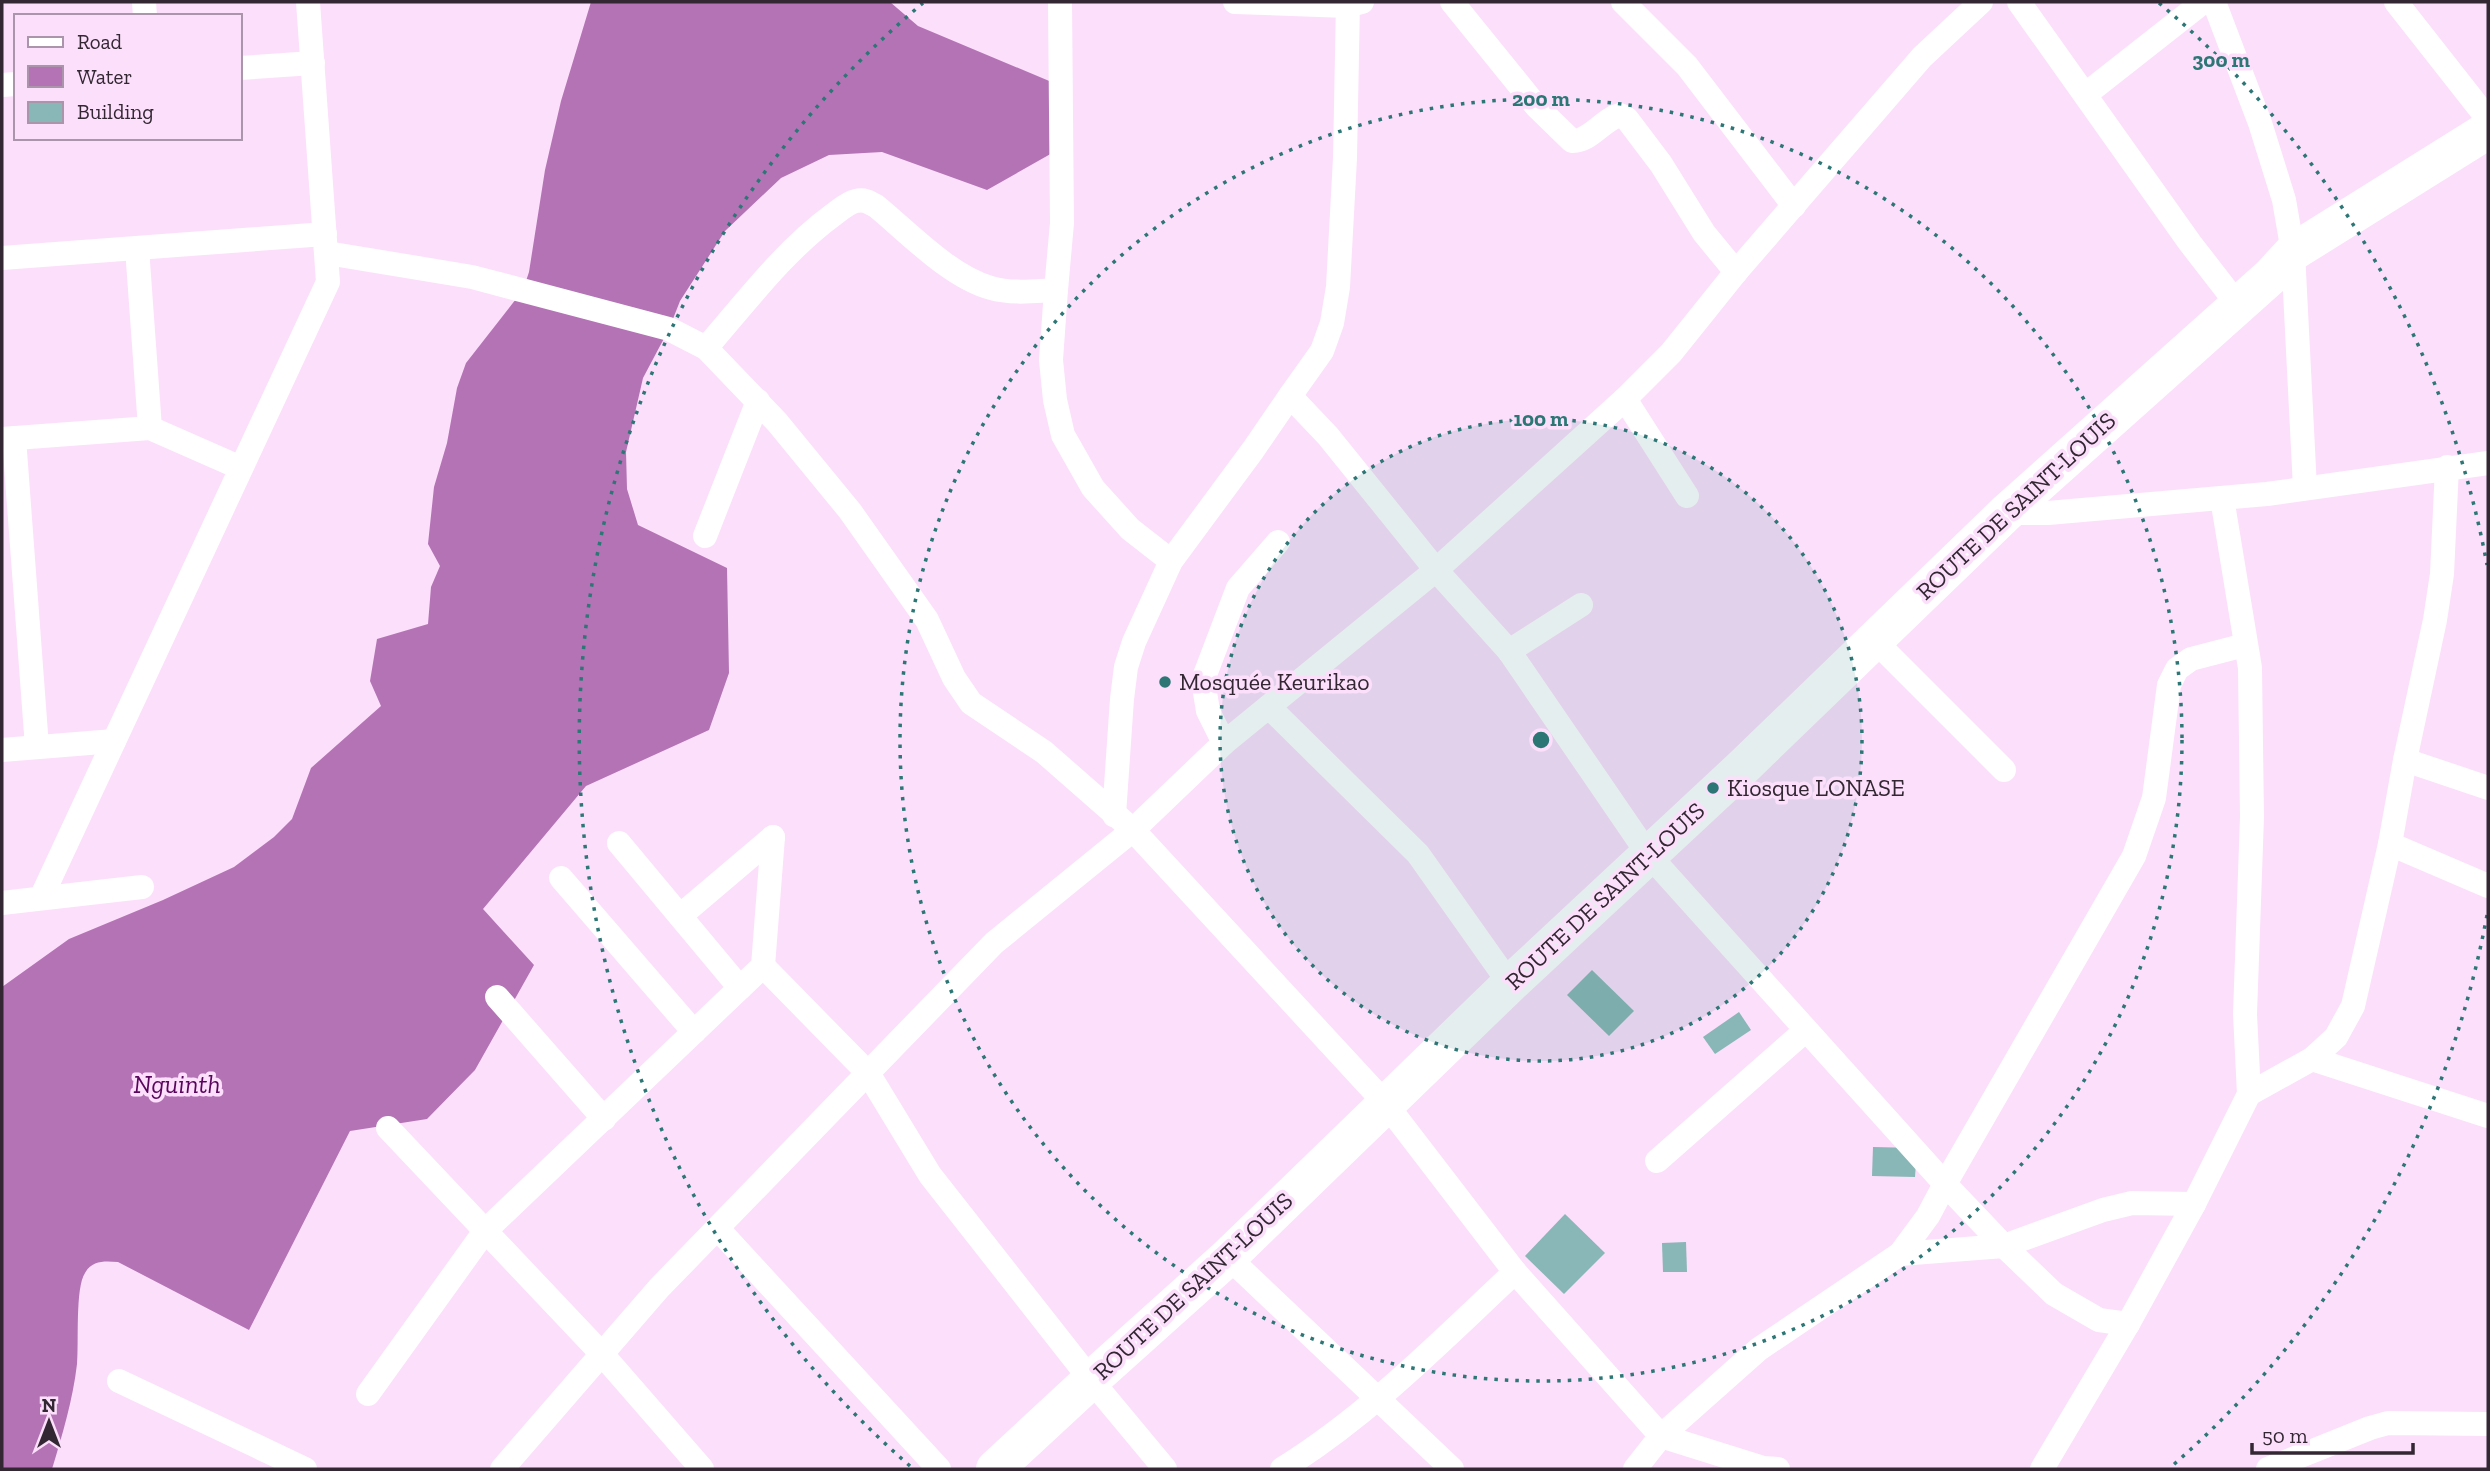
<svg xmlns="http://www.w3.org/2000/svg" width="2490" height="1471" font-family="'Zilla Slab',serif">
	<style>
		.water { fill: #b473b5 }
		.building { fill: #89b6b6 }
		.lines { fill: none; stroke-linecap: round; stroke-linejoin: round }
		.minor { stroke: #fff; stroke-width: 24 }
		.primary { stroke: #fff; stroke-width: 38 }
		.ring { fill: none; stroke: #2c7676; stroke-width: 3.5; stroke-dasharray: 3.5 7 }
		.poi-dot { fill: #2c7676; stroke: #fcdffb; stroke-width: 2.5 }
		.labels { text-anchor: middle; stroke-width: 7; stroke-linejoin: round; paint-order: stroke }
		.street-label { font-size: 24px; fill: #322732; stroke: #fcdffb }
		.poi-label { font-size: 24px; fill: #322732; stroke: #fcdffb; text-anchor: start }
		.water-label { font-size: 26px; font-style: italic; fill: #5a055d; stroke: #fcdffb }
		.centre { fill: #2c7676; stroke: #fcdffb; stroke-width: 3.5 }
		.ring-label { font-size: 21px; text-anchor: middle; font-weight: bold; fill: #2c7676; stroke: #fcdffb; stroke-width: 7; stroke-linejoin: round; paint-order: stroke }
	</style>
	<rect width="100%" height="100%" fill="#fcdffb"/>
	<path class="water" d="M591,2h299l28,24 136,57v69l-67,38 -105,-38 -53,3 -48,23 -56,53 -45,70 -11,28 -26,49 -17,74 1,37 11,36 89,43 2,105 -20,57 -123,56 -103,123 51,56 -59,105 -48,49 -77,12 -101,199 -131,-68c-13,-1 -26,-2 -33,11 -10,15 -6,70 -8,91 -4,35 -15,72 -25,105h-50v-482l67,-48 94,-39 71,-33 40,-30 18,-18 19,-51 70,-62 -11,-25 7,-42 51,-15 3,-37 9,-21 -12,-22 6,-57 13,-44 10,-55 9,-25 57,-73 6,-18 16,-102 16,-69z"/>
	<g class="building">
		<path d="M1592,970l42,41 -25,25 -42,-41z"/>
		<path d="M1739,1012l12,18 -36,24 -12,-17z"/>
		<path d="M1873,1147l44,1 -2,29 -43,-1z"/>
		<path d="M1565,1214l40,39 -41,41 -39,-38z"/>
		<path d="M1686,1242l1,30h-24l-1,-29z"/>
	</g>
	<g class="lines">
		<g class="minor">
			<path d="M144,2l1,14"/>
			<path d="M1235,2l112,4 15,-4"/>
			<path d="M1452,2l85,105 35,34c18,1 31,-22 48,-26l7,4 34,45 43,69 32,39"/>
			<path d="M1623,2l64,64 107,140"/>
			<path d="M2019,2l171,241 48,62"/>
			<path d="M2214,2l46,121 24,77 9,52 12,236"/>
			<path d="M2396,2l92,117"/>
			<path d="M240,68l73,-5"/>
			<path d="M2,85l14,-1"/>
			<path d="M2086,94l117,-92"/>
			<path d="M137,248l13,180"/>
			<path d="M327,253l145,24 197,52 37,19 71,74 73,89 77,109 27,58 17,25 73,49 89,78 253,274 129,168 146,164 -26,33"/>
			<path d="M2,258l323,-24"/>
			<path d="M1056,290l-5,70 4,40 8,35 30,53 37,41 41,32"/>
			<path d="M706,348c40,-46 78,-97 127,-133 7,-5 14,-12 23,-14 8,-2 13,1 20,5 32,26 74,71 115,82 21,6 44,3 65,2l6,-67 -2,-221"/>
			<path d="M1290,396l32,-45 10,-28 6,-36 7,-129 3,-156"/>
			<path d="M1625,399l62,97"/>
			<path d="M14,438l23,309"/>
			<path d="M2,439l148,-11 91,40"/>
			<path d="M2222,498l28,170 2,149 -7,197 4,80"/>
			<path d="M2006,513h42l219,-19 221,-31"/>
			<path d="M705,536l53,-135"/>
			<path d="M1874,640l130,130"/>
			<path d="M1509,651l72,-46"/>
			<path d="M1270,708l148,146 92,130"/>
			<path d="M1224,743l-16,-32 -5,-31 35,-92 40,-46"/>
			<path d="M2,750l112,-9"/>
			<path d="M2405,760l83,28"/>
			<path d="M1114,815l8,-116 4,-32 8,-25 37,-81 82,-111 37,-54 38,40 108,134 73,81 139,203 297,330 -17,32 -28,38 -141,95 -98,87 102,32 15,1"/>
			<path d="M619,843l121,145"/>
			<path d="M2390,844l98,42"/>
			<path d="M561,878l133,154"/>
			<path d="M41,898l287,-616 -20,-280"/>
			<path d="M2,903l140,-16"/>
			<path d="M680,916l93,-79"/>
			<path d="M763,966l105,107 62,102 161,205 74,89"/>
			<path d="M497,997l107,122"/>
			<path d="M2312,1059l176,57"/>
			<path d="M388,1128l213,225 101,116"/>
			<path d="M1657,1161l149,-131"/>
			<path d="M718,1229l221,240"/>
			<path d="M1900,1254l104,-8 99,-36 29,-7 62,1"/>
			<path d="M1228,1257l224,212"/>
			<path d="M2128,1324l-29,-4 -45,-26 -50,-48 -59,-62 189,-328 20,-58 15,-113 8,-16 14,-10 54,-14"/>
			<path d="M119,1381l186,88"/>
			<path d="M368,1394l117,-163 278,-265 10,-129"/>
			<path d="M502,1469l157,-181 335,-345 139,-113 91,-87 212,-173 189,-171 46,-46 65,-81 186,-215 59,-55"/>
			<path d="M1282,1469c87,-54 158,-127 233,-197"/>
			<path d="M2042,1469l86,-145 66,-120 55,-110 63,-35 24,-22 17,-31 37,-162 15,-84 30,-140 7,-46 5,-107"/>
			<path d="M2268,1469l102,-41 18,-5 100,1"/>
		</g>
		<path class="primary" d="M995,1469l96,-89 137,-123 282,-273 234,-218 262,-253 264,-236 23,-25 195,-122"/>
	</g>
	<circle cx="1541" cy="740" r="321" fill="#2c7676" fill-opacity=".12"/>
	<g class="ring">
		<circle cx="1541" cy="740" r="321"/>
		<circle cx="1541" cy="740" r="641"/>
		<path d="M2487 915A962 962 0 0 1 2172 1466M910 1466A962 962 0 0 1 923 3M2159 3A962 962 0 0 1 2487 565"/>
	</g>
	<g class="poi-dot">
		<circle cx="1165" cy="682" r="7"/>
		<circle cx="1713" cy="788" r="7"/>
	</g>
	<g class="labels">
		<g class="street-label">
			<text transform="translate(2016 506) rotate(-43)" y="8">ROUTE DE SAINT-LOUIS</text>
			<text transform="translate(1605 896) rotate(-43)" y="8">ROUTE DE SAINT-LOUIS</text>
			<text transform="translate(1193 1286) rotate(-43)" y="8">ROUTE DE SAINT-LOUIS</text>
		</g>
		<g class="poi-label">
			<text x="1179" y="690">Mosquée Keurikao</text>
			<text x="1727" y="796">Kiosque LONASE</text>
		</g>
		<g class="water-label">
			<text x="177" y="1093">Nguinth</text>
		</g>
	</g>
	<circle cx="1541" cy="740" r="10" class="centre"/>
	<g class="ring-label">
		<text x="2221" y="67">300 m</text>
		<text x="1541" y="106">200 m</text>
		<text x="1541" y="426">100 m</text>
	</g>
	<rect width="2490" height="1471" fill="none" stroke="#322732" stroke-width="7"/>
	<rect x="14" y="14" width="228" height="126" fill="#fcdffb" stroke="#ab95ab" stroke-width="2"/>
	<rect x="28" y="37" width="35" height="10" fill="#ffffff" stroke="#ab95ab" stroke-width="2"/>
	<text x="77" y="49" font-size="21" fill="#322732">Road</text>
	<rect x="28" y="66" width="35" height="21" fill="#b473b5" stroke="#ab95ab" stroke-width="2"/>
	<text x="77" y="84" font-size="21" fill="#322732">Water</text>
	<rect x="28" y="102" width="35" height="21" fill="#89b6b6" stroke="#ab95ab" stroke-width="2"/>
	<text x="77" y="119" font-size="21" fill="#322732">Building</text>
	<g transform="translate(49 1422)" stroke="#fcdffb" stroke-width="5" paint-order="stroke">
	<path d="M0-5L12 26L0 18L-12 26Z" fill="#322732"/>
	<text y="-10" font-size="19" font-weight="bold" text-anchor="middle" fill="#322732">N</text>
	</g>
	<path d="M2252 1443v10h161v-10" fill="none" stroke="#322732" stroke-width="3.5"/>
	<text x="2262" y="1443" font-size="21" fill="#322732" stroke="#fcdffb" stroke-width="5" paint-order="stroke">50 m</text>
</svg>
